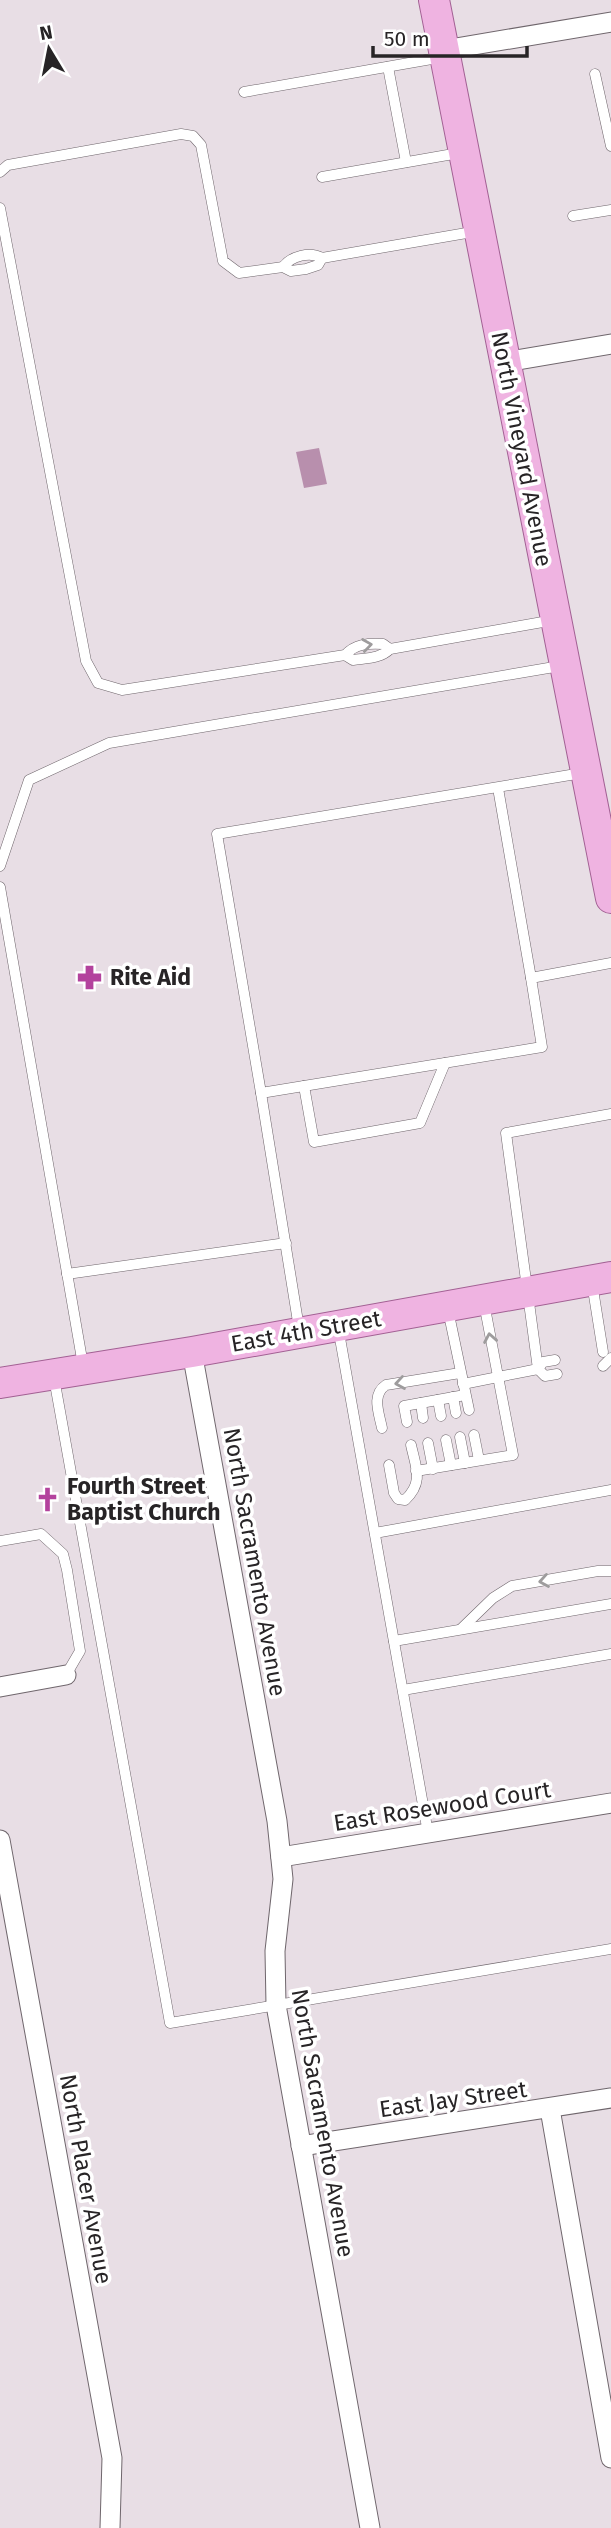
<svg xmlns="http://www.w3.org/2000/svg" width="611" height="2528" font-family="'Fira Sans',sans-serif">
	<style>
		.water { fill: #b88fad }
		.lines { fill: none; stroke-linecap: round; stroke-linejoin: round }
		.lane-casing { stroke: #6f666c; stroke-width: 11 }
		.street-casing { stroke: #6f666c; stroke-width: 21 }
		.primary-casing { stroke: #a26093; stroke-width: 32 }
		.lane { stroke: #fff; stroke-width: 10 }
		.street { stroke: #fff; stroke-width: 19 }
		.primary { stroke: #efb3e1; stroke-width: 30 }
		.oneway { stroke: #9e9c9d }
		.labels { text-anchor: middle; stroke-width: 7; stroke-linejoin: round; paint-order: stroke }
		.street-label { font-size: 23px; fill: #272426; stroke: #fff }
		.poi-label { font-size: 23px; font-weight: bold; fill: #272426; stroke: #fff; text-anchor: start }
	</style>
	<rect width="100%" height="100%" fill="#e8dee5"/>
	<path class="water" d="M319,448l8,36 -23,4 -8,-36z"/>
	<g class="lines">
		<defs>
			<g id="lane">
				<path d="M388,67l18,95"/>
				<path d="M595,74l16,72"/>
				<path d="M244,92l199,-35"/>
				<path d="M0,172l8,-7 173,-31 12,2 8,9 22,116 16,12 44,-6 8,4 15,-2 12,-4 4,-7"/>
				<path d="M322,177l137,-24"/>
				<path d="M0,208l86,453 12,22 24,7 223,-35c10,-11 23,-12 38,-11l7,5"/>
				<path d="M573,216l38,-6"/>
				<path d="M283,267c8,-11 27,-16 39,-9l156,-27"/>
				<path d="M345,655l8,5c13,-2 27,-1 37,-11l164,-29"/>
				<path d="M582,773l-365,61 44,259 281,-46 -11,-69 80,-15"/>
				<path d="M498,788l33,190"/>
				<path d="M0,866l29,-86 80,-37 451,-77"/>
				<path d="M0,887l83,478"/>
				<path d="M304,1086l10,56 106,-19 25,-60"/>
				<path d="M261,1093l38,235"/>
				<path d="M67,1274l219,-31"/>
				<path d="M592,1283l11,69"/>
				<path d="M448,1310l21,100"/>
				<path d="M338,1327l90,506"/>
				<path d="M555,1360l-12,2 -5,7 7,7 12,-2"/>
				<path d="M603,1366l8,-8"/>
				<path d="M54,1378l116,645 441,-74"/>
				<path d="M463,1384l75,-15 -32,-236 105,-19"/>
				<path d="M453,1397l3,16"/>
				<path d="M438,1400l3,16"/>
				<path d="M421,1403l2,15"/>
				<path d="M407,1422l-3,-16 61,-11"/>
				<path d="M382,1428c-3,-15 -11,-33 4,-43l74,-12"/>
				<path d="M474,1435l5,25"/>
				<path d="M460,1437l5,26"/>
				<path d="M446,1440l5,25"/>
				<path d="M428,1443l5,26"/>
				<path d="M389,1465l5,28 4,6 7,1c19,-18 11,-32 6,-55"/>
				<path d="M416,1471l97,-16 -29,-152"/>
				<path d="M375,1533l236,-43"/>
				<path d="M0,1541l41,-7 22,20 4,16 13,81 -14,24"/>
				<path d="M461,1629l32,-31 19,-12 86,-15h13"/>
				<path d="M394,1641l217,-37"/>
				<path d="M403,1690l208,-36"/>
			</g>
			<g id="street">
				<path d="M444,50l167,-28"/>
				<path d="M505,362l106,-18"/>
				<path d="M192,1352l85,469 6,58 -8,72 1,54 94,523"/>
				<path d="M0,1687l66,-12"/>
				<path d="M0,1840l112,618 -2,70"/>
				<path d="M281,1857l330,-54"/>
				<path d="M550,2109l61,349"/>
				<path d="M301,2146l310,-48"/>
			</g>
			<g id="primary">
				<path d="M434,0l177,898"/>
				<path d="M0,1383l192,-31 419,-75"/>
			</g>
		</defs>
		<use href="#lane" class="lane-casing"/>
		<use href="#street" class="street-casing"/>
		<use href="#primary" class="primary-casing"/>
		<use href="#lane" class="lane"/>
		<use href="#street" class="street"/>
		<use href="#primary" class="primary"/>
	</g>
	<defs><path id="oneway-chevron" d="M-2-3.5L2.5 0L-2 3.5" fill="none" stroke-width="1.6" stroke-linecap="round" stroke-linejoin="round" transform="scale(1.75)"/></defs>
	<g class="oneway">
		<use href="#oneway-chevron" transform="translate(367 645) rotate(-8)"/>
		<use href="#oneway-chevron" transform="translate(490 1338) rotate(-100)"/>
		<use href="#oneway-chevron" transform="translate(400 1383) rotate(171)"/>
		<use href="#oneway-chevron" transform="translate(544 1581) rotate(170)"/>
	</g>
	<defs>
		<symbol id="pharmacy-bare" viewBox="-9 -9 18 18"><path d="M-2-6h4v4h4v4h-4v4h-4v-4h-4v-4h4Z" fill="#b3429d" stroke="#fff" stroke-width="2.5" paint-order="stroke"/></symbol>
		<symbol id="church-bare" viewBox="-9 -9 18 18"><path d="M-1.2-6h2.4v3.5h3.3v2.4h-3.3V6h-2.4V-.1h-3.3v-2.4h3.3Z" fill="#b3429d" stroke="#fff" stroke-width="2.5" paint-order="stroke"/></symbol>
	</defs>
	<g fill-rule="evenodd">
		<use href="#pharmacy-bare" x="72" y="960" width="35" height="35"/>
		<use href="#church-bare" x="30" y="1482" width="35" height="35"/>
	</g>
	<g class="labels">
		<g class="street-label">
			<text transform="translate(522 449) rotate(79)" y="8">North Vineyard Avenue</text>
			<text transform="translate(306 1331) rotate(-10)" y="8">East 4th Street</text>
			<text transform="translate(255 1562) rotate(80)" y="8">North Sacramento Avenue</text>
			<text transform="translate(442 1806) rotate(-9)" y="8">East Rosewood Court</text>
			<text transform="translate(453 2099) rotate(-8)" y="8">East Jay Street</text>
			<text transform="translate(323 2123) rotate(80)" y="8">North Sacramento Avenue</text>
			<text transform="translate(86 2179) rotate(80)" y="8">North Placer Avenue</text>
		</g>
		<g class="poi-label">
			<text x="110" y="985">Rite Aid</text>
			<text x="67" y="1494">Fourth Street<tspan x="67" dy="26">Baptist Church</tspan></text>
		</g>
	</g>
	<g transform="translate(49 49) rotate(350)" stroke="#ffffff" stroke-width="5" paint-order="stroke">
	<path d="M0-5L12 26L0 18L-12 26Z" fill="#272426"/>
	<text y="-10" font-size="19" font-weight="bold" text-anchor="middle" fill="#272426">N</text>
	</g>
	<path d="M373 46v10h154v-10" fill="none" stroke="#272426" stroke-width="3.5"/>
	<text x="384" y="46" font-size="21" fill="#272426" stroke="#ffffff" stroke-width="5" paint-order="stroke">50 m</text>
</svg>
